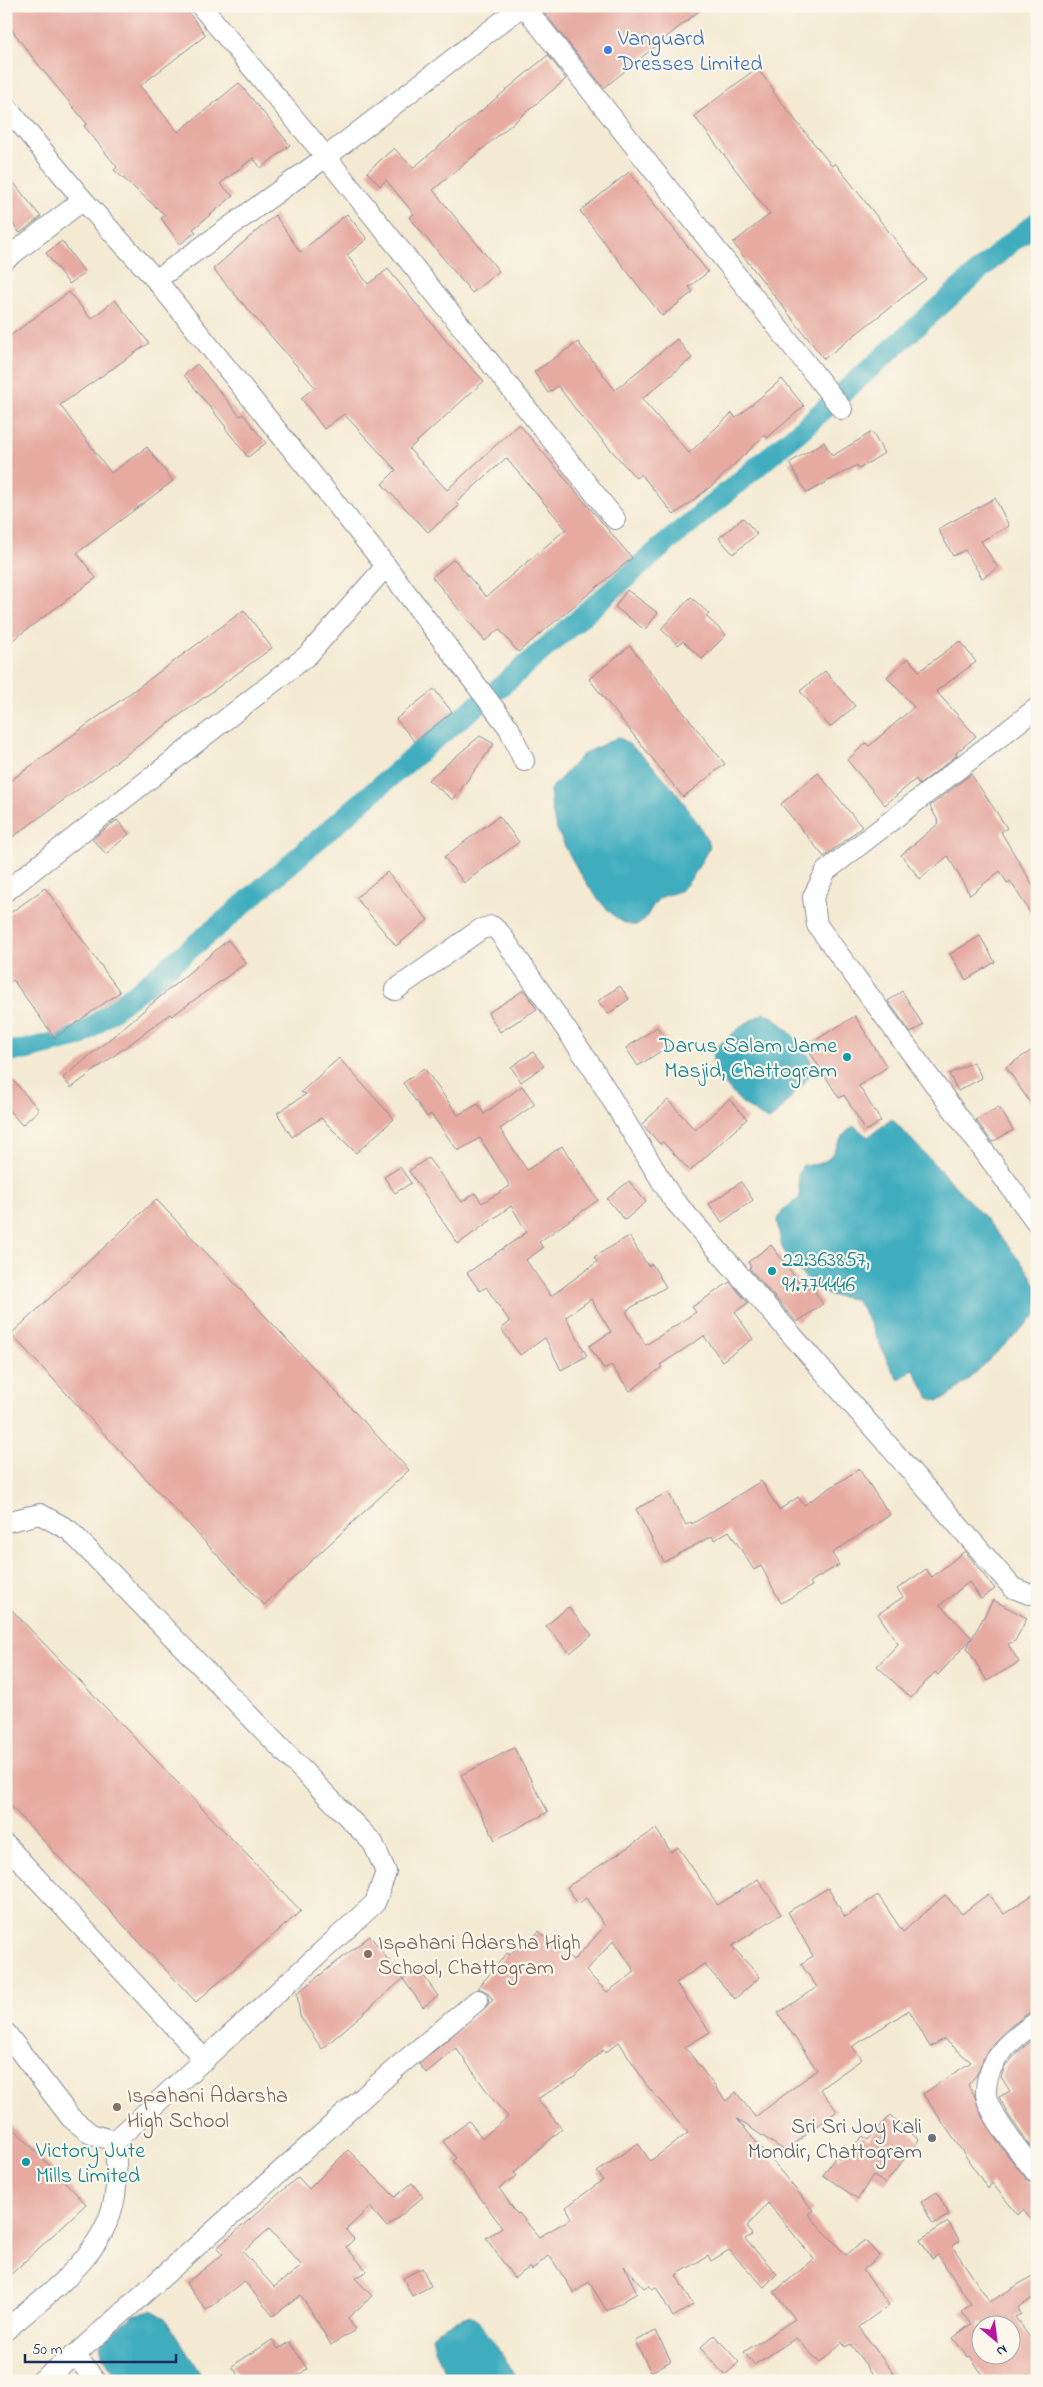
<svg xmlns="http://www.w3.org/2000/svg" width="1043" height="2387" font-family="'Indie Flower',sans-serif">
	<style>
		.water { fill: #40adbf; stroke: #2e6e8e }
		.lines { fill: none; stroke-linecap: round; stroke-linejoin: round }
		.canal { stroke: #40adbf; stroke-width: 21 }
		.building { fill: #e6aaa1; fill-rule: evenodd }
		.minor-casing { stroke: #888c98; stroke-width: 22 }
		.minor { stroke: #fff; stroke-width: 20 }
		.shop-dot { fill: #3f7fe0; stroke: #fbf7ec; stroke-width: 2 }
		.culture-dot { fill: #0f9aa8; stroke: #fbf7ec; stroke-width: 2 }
		.education-dot { fill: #8d6e63; stroke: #fbf7ec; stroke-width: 2 }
		.worship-dot { fill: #6b7280; stroke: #fbf7ec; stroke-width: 2 }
		.labels { text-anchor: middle; stroke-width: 4.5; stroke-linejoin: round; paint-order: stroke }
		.shop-label { font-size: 22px; fill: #366cbe; stroke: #fbf7ec; text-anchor: start }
		.culture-label { font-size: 22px; fill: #0d838f; stroke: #fbf7ec; text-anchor: start }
		.education-label { font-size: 22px; fill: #785e54; stroke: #fbf7ec; text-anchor: start }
		.worship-label { font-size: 22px; fill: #5b616d; stroke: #fbf7ec; text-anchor: end }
	</style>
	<rect width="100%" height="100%" fill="#fbf7ec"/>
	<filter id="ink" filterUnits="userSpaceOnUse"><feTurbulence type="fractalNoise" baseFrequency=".02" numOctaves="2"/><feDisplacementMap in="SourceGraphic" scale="10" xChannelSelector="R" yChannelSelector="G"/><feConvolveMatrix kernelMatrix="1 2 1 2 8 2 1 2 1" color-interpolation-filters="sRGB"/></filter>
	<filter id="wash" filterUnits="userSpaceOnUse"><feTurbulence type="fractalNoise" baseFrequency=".0096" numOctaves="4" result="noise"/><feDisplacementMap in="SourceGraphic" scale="20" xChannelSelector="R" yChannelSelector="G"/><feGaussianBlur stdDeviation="1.12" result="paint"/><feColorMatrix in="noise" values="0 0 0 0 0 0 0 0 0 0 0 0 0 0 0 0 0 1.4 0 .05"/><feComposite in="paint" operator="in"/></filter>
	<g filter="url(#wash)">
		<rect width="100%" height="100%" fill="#f4ead3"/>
		<g class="water">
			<path d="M618,737c33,19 76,74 92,109 -7,12 -18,36 -29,44 -6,4 -15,4 -21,8 -10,7 -13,26 -25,27 -28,3 -72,-78 -80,-101 -3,-11 -4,-22 -5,-34l32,-35z"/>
			<path d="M764,1013c13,4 20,14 30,24 24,28 24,31 -1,58 -8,9 -14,19 -24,25 -22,-9 -46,-33 -55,-55 -2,-5 -1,-11 0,-16l29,-24z"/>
			<path d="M892,1119l94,100 42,52 9,16v27l-67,64 -22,19 -11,4 -8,-3 -16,-30 -14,12c-19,-26 -24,-56 -44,-81l-27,-4 -12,-6 -22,-23 -12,-18 -5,-27 7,-12 16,-11 -2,-23 5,-10c37,2 26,-23 51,-39l14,11z"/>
			<path d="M151,2311l14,7 40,63h-84c-10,-12 -19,-22 -21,-38l34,-28z"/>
			<path d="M470,2315l9,6 41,60h-72l-13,-32 -3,-13 13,-11z"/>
		</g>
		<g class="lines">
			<path class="canal" d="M6,1051l19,-1 55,-14 62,-48 82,-67 201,-174 86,-69 148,-129 142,-119 207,-185 29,-23"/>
		</g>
		<g id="blocks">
			<g class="building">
				<path d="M6,6h177l23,29 -66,51 38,46 61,-49 51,62 -29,23 -8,-10 -33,26 13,12 -40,33 3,3 -16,12 -19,-26 4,-3 -51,-45 3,-3 -33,-41 3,-2 -54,-66 -27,-36z"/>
				<path d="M539,6h166l-101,82z"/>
				<path d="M548,55l18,24 -133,111 66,81 -27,22 -63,-76 5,-3 -28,-34 -6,6 -13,-14 27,-24 19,20z"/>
				<path d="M757,68l17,22 -1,2 59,74 3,-3 91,116 -102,80 -91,-116 37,-29 -76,-98z"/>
				<path d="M629,172l79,100 -19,15 4,5 -31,24 -82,-105z"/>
				<path d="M6,173l35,44 -21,16 -14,-18z"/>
				<path d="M347,214l20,25 -20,16 21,29 20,-15 59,73 37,39 -75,68 38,41 72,-66 113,134 -114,94 -19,-23 -14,12 -53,-64 22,-18 32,38 80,-68 -60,-71 -50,45 3,3 -31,26 -46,-48 14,-14 -52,-56 -20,15 -23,-31 14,-11 -102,-118 62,-54 25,37z"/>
				<path d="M62,241l23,32 -16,11 -23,-31z"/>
				<path d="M69,292l22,27 24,-19 34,43 -89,62 51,68 36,-26 26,34 -96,72 19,25 -90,67v-306z"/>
				<path d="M677,339l15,19 -50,41 47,54 43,-40 4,5 46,-39 22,27 -37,32 -2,-3 -51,49 -40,31 -33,-41 -5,4 -56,-63 -22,-29 -10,7 -14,-21 44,-30 37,48z"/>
				<path d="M197,364l43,52 3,-2 23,29 -18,14 -23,-29 1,-1 -42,-52z"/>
				<path d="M872,432l12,21 -25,16 -2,-4 -50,28 -18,-30 35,-21 8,14z"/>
				<path d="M995,498l14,28 -28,15 17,27 -16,10 -17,-28 -12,6 -15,-27z"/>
				<path d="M743,518l14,16 -24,20 -14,-16z"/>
				<path d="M627,590l31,23 -13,17 -30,-23z"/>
				<path d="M691,597l18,17 -3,2 20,19 -24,24 -19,-18 -5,4 -17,-16z"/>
				<path d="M244,610l28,38 -266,194v-58z"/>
				<path d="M960,641l16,21 -40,29 40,45 -20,17 1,2 -38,30 -3,-6 -31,26 -38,-45 19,-17 3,3 45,-39 -27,-30 21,-19 11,13z"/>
				<path d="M630,646l95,118 -42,33 -94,-118z"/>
				<path d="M825,671l30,35 -25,21 -30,-36z"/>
				<path d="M434,689l18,23 -37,30 -19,-23z"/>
				<path d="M480,736l14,8 -41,56 -25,-20z"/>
				<path d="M818,773l44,54 -38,30 -43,-53z"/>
				<path d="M971,774l36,54 -6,4 36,60v31l-27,-42 -3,2 -7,-12 -30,24 -22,-39 -28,23 -19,-24 38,-32 -9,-17z"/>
				<path d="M499,816l20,26 -55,41 -20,-26z"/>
				<path d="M117,820l12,14 -23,20 -14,-15z"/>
				<path d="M387,872l41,48 -32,26 -40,-48z"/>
				<path d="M45,888l75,104 -65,46 -42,-58 -7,5v-69z"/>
				<path d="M980,936l15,26 -29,18 -16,-26z"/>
				<path d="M228,940l18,23 -74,53 -2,-2 -99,74 -8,-10z"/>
				<path d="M620,986l9,13 -21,15 -10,-13z"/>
				<path d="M524,990l13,19 -37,23 -12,-19z"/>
				<path d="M902,991l21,34 -12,8 -23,-32z"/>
				<path d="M855,1016l32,51 -28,19 22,35 -15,10 -22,-36 -5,3 -33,-52z"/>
				<path d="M657,1027l13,18 -32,21 -12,-18z"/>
				<path d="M1037,1047v66l-31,-46z"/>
				<path d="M533,1052l11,14 -23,16 -10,-15z"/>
				<path d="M339,1058l55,61 -38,34 -35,-35 -29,19 -15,-24 29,-19 -5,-2z"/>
				<path d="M973,1062l9,16 -24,13 -9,-17z"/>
				<path d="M424,1068l34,47 20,-11 6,10 38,-28 13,18 -35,25 27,41 35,-24 36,54 -59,42 4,6 -17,12 25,36 46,-34 -3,-5 35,-21 19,30 4,-2 14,23 -39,23v4l19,31 50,-33 -4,-5 38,-25 18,21 -13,9 18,27 -31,22 -18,-25 -44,29 2,2 -32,24 -19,-26 -7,4 -15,-23 22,-14 -20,-33 -25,18 21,39 -26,14 -16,-32 -25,17 -19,-26 9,-7 -24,-35 -6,4 -13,-18 60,-41 -16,-26 -53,38 -49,-73 19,-13 34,44 13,-9 7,10 28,-17 -30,-48 -22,13 -27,-37 -4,3 -24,-34z"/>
				<path d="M6,1072l33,38 -17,15 -16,-18z"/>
				<path d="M729,1099l18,20 -57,52 -27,-29 -3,2 -18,-20 26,-24 27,30z"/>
				<path d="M999,1107l14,23 -21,12 -16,-22z"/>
				<path d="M400,1167l11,16 -16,10 -11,-16z"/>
				<path d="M629,1181l17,21 -21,18 -18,-21z"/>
				<path d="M741,1182l12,18 -31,22 -13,-18z"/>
				<path d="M156,1199l253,271 -145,135 -253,-271z"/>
				<path d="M771,1245l34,45 6,-4 12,18 -26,18 -48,-54 2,-1 -3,-5z"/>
				<path d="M859,1469l31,46 -58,38 7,12 -29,17 2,4 -31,17 -20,-37 -7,4 -25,-39 -15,9 -2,-4 -48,26 -28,-53 32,-17 18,33 5,-3 1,2 69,-43 18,29 19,-13 6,8z"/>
				<path d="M965,1551l30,38 -14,10 -12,-17 -29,23 32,33 21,-38 34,18 -12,23 -7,3 11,18 -32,19 -20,-33 5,-10 -34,37 -3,-3 -24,26 -34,-32 21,-22 -20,-30 25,-17 -6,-8 29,-20 6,8z"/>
				<path d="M6,1604l295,307 -105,91 -190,-201z"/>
				<path d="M568,1607l24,28 -22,18 -24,-27z"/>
				<path d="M514,1748l34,64 -53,28 -34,-65z"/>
				<path d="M656,1829l15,23 7,-5 40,58 40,-26 23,35 -49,32 28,31 -25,22 -31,-35 -28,19 34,49 -25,15 41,54 10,-9 19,25 62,-47 -39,-57 39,-26 -16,-23 12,-8 -25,-44 40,-24 17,29 33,-22 25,37 42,-37 17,19 26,-20 16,20 33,-22v118l-7,2 -19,14 -18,17 -8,12 -8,19 -9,11 6,9 8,23 15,24 31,40 9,5v40l-14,-16 -5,5 -26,-32 -4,6 -65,-95 48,-32 -27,-23 -14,8 -21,-37 -57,37 10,12 -42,30 17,22 -52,40 -48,-32 76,91 -5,4 38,41 19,-15 14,16 -16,14 26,35 -30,22 40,54h-21l-28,-37 -5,3 -3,-5 -22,21 -24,-25 -42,27 -10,-13 51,-33 -21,-27 40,-33 -46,-56 -21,23 5,9 -7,4 32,35 -13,13 -35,-37 -18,11 -3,-5 -32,19 17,30 -20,12 -17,-30 -4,2 -3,-4 -5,3 -20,-22 13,27 -30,18 -18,-29 -15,11 -25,-38 -17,15 -2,-3 -16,11 -28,-40 16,-11 -49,-66 3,-3 -13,-17 26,-20 13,17 26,-21 -14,-16 -38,-53 -30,25 -7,-9 74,-64 -6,-8 -9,-4 29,-35 3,2 12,-15 5,4 12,-13 34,30 32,-35 -19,-28 -8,6 -11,-17zM614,1940l21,32 -28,20 -21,-21zM619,2042l29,45 40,46 -38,28 -12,-18 -24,17 -17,12 6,8 -37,27 6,11 -33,19 -20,-24 -2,1 -18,-26 18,-12 -3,-4 48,-43 -25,-30 36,-21 30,-28 2,3z"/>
				<path d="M370,1936l33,43 -81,70 -22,-33 -3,-23z"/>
				<path d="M418,1968l20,28 -15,11 -20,-28z"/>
				<path d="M1037,2036v117l-1,1 -27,-38 -10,-19 11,-6 -9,-14 4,-10 13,-15z"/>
				<path d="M890,2115l29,25 -34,44 -12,-9 -15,24 -35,-24 13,-19 4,3 23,-23 5,4z"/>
				<path d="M6,2120l80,84 -80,75z"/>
				<path d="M348,2150l47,47 17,-14 11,14 -36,30 -17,-20 -24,23 8,9 -8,8 21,24 -12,7 17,18 -24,22 7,12 -24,15 -30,-50 -28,21 -29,-35 -38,29 -20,-27 37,-29 -6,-6 81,-71 11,12zM269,2229l33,37 -28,21 -31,-35z"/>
				<path d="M937,2192l12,23 -16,9 -12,-22z"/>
				<path d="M948,2222l12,19 -8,5 38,56 47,-29v22l-19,13 3,6 -6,3 22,30v28l-8,6h-42l-17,-25 -2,1 -15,-19 18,-14 -10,-12 10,-8 -33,-49 -6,4 -12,-19zM980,2324h30v30h-30z"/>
				<path d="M422,2268l9,18 -19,10 -9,-18z"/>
				<path d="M656,2331l15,30 -20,11 -16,-31z"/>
				<path d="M714,2335l25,27 -14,13 -25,-27z"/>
				<path d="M272,2340l6,9 12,-7 17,27 -18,12h-47l-10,-15z"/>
			</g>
		</g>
	</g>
	<g filter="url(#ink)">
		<use href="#blocks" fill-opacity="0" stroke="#888c98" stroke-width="1"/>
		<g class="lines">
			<defs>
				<g id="minor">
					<path d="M201,6l125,151 289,362"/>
					<path d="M524,6l318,403"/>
					<path d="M6,106l77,94 73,80 230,286 123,162 15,33"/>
					<path d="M6,259l77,-59"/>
					<path d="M156,280l170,-123 196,-151"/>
					<path d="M1037,708l-211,163 -13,26 4,28 220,298"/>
					<path d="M6,891l302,-236 78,-89"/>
					<path d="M395,990l86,-61 11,-3 8,7 94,137 78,128 341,390 16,6 8,-2"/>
					<path d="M6,1522l34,-8 29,16 304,313 13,29 -11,31 -260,238c1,15 2,31 1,46 -5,65 -66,104 -110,143"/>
					<path d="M6,1845l199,215"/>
					<path d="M1037,2022c-25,16 -52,39 -51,71 0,19 39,65 51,81"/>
					<path d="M6,2033l65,85 20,16 24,7"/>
					<path d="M75,2355l21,26"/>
					<path d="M41,2381l34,-26 321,-287 82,-68"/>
				</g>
			</defs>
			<use href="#minor" class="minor-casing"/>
			<use href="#minor" class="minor"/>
		</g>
	</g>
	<circle class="shop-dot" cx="608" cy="50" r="5"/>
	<g class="culture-dot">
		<circle cx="847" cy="1057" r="5"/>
		<circle cx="772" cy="1271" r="5"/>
		<circle cx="26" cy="2162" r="5"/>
	</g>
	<g class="education-dot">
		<circle cx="368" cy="1954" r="5"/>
		<circle cx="117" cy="2107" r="5"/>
	</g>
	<circle class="worship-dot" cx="932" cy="2138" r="5"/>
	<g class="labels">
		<g class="shop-label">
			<text x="618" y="45">Vanguard<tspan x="618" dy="25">Dresses Limited</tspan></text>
		</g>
		<g class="culture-label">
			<text x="837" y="1052" text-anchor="end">Darus Salam Jame<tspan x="837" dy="25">Masjid, Chattogram</tspan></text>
			<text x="782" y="1266">22.363857,<tspan x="782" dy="25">91.774446</tspan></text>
			<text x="36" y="2157">Victory Jute<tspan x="36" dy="25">Mills Limited</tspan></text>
		</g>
		<g class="education-label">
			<text x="378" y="1949">Ispahani Adarsha High<tspan x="378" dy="25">School, Chattogram</tspan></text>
			<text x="127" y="2102">Ispahani Adarsha<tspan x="127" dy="25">High School</tspan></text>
		</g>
		<g class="worship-label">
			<text x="922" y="2133">Sri Sri Joy Kali<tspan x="922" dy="25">Mondir, Chattogram</tspan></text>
		</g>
	</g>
	<rect width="1043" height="2387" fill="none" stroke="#fbf7ec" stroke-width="25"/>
	<g transform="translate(996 2340) rotate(151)"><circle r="24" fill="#fbf7ec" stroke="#a1a7b3"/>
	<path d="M0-4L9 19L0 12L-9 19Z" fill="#b5179e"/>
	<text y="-8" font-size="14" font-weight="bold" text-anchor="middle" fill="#1b2f5e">N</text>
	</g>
	<path d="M25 2354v8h151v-8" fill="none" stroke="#1b2f5e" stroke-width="2.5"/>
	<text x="32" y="2354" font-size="15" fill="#1b2f5e" stroke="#fbf7ec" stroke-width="4" paint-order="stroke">50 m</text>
</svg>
